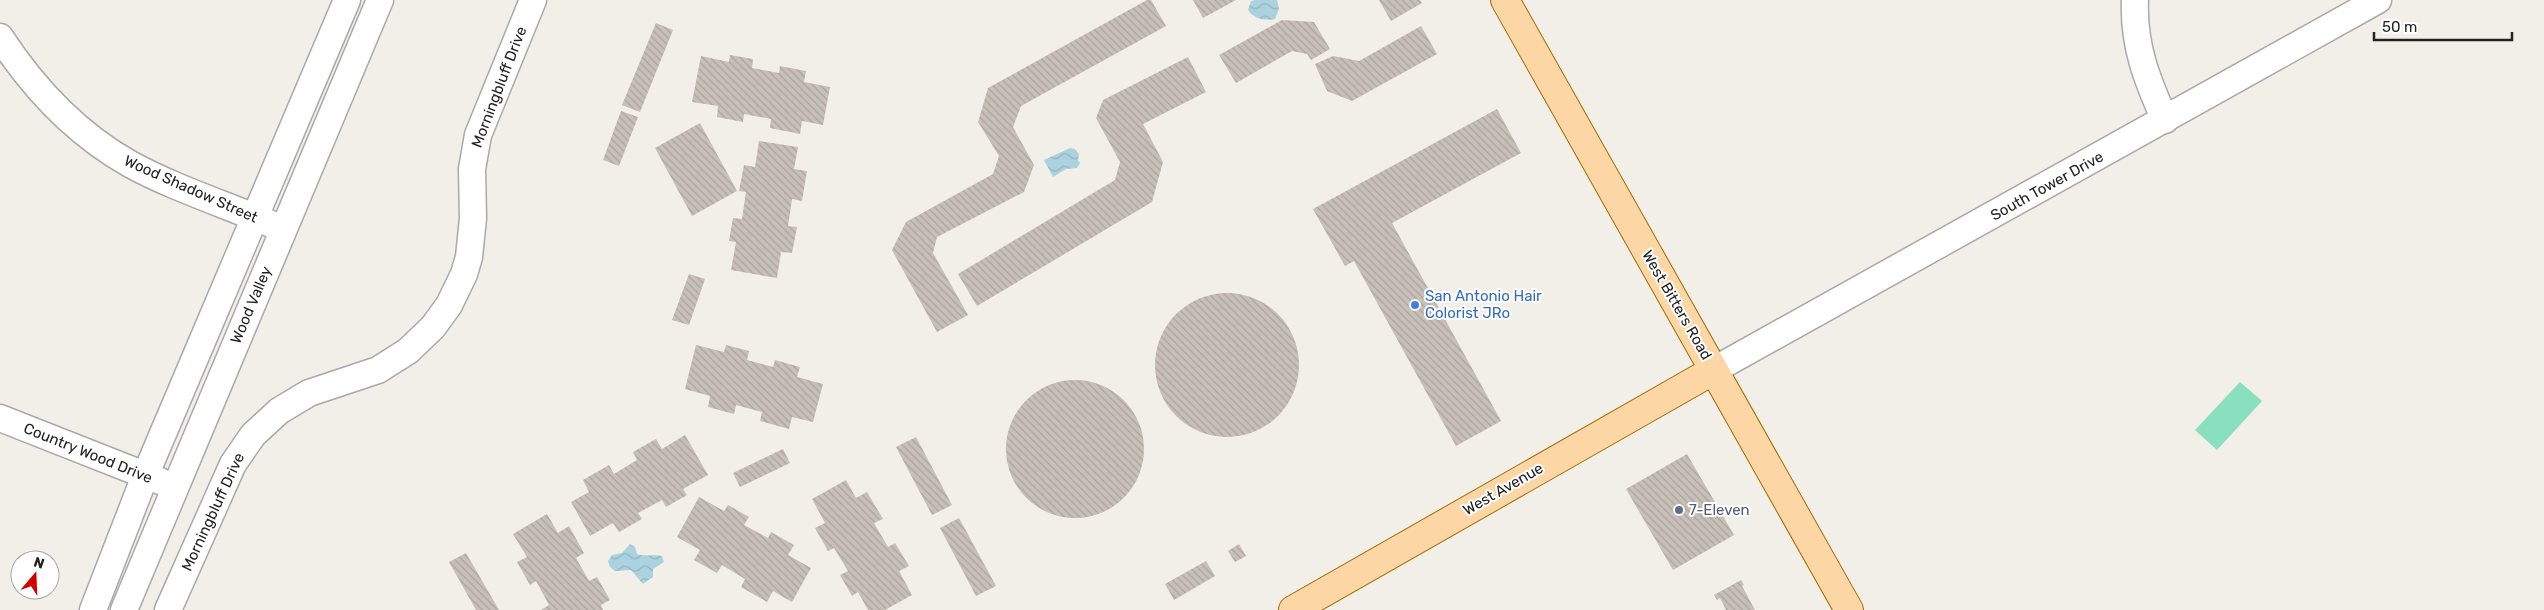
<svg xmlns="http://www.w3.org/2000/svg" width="2544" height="610" font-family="Rubik,sans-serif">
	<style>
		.pitch { fill: #88e0be }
		.water { fill: url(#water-waves) }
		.building { fill: url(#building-back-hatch) }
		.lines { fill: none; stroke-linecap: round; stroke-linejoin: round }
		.minor-casing { stroke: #a9a9a9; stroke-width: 29 }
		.major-casing { stroke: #a06b00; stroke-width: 30 }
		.minor { stroke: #fff; stroke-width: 26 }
		.major { stroke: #fcd6a4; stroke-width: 28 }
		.shop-dot { fill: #3f7fe0; stroke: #fff; stroke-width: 2 }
		.service-dot { fill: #5c6f8a; stroke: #fff; stroke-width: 2 }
		.labels { text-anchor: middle; stroke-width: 4; stroke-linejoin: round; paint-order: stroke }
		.street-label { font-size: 15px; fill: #222; stroke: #fff }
		.shop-label { font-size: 15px; fill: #366cbe; stroke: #fff; text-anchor: start }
		.service-label { font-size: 15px; fill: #4e5e75; stroke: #fff; text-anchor: start }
	</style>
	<defs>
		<pattern id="water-waves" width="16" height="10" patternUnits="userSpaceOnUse" patternTransform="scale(1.25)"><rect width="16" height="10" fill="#aad3df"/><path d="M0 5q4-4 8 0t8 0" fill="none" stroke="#92b5bf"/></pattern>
		<pattern id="building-back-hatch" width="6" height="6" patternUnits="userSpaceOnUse" patternTransform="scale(1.25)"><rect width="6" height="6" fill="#c7bfb8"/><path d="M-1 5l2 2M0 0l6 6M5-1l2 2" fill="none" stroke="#aba49e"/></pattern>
	</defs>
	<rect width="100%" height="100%" fill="#f2efe9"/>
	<path class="pitch" d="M2240,382l22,19 -45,49 -22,-20z"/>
	<g class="water">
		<path d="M1255,0h22l2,9 -4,10c-10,2 -21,0 -27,-9l3,-9z"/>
		<path d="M1070,148l5,1 4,5 -1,6 2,3 -3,5 -11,1 -13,8 -9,-17z"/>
		<path d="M630,544l5,3 2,7c9,3 16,0 25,2l2,6 -11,7v8l-10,7 -12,-14 -16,1 -5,-4 -2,-6 4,-6 10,-2z"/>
	</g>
	<g class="building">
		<path d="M1147,0h4l15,26 -145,80 -8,21 21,38 -10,27 -87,45 -4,16 35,62 -31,17 -45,-82 14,-28 87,-48 6,-18 -21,-34 10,-34z"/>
		<path d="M1193,0h43l-33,18z"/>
		<path d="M1379,0h41l2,3 -31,18z"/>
		<path d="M1282,20l32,2 16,27 -19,11 -4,-6 -15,-3 -56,32 -17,-28z"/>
		<path d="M656,23l17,7 -33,82 -18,-7z"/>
		<path d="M1421,26l16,28 -85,47 -25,-10 -12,-27 18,-8 26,5z"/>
		<path d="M730,55l23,4 -1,9 27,5 1,-7 26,5 -2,11 26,5 -7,38 -21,-4 -2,13 -30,-6 1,-9 -27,-5 -1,8 -26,-5 1,-11 -26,-4 9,-46 28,6z"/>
		<path d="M1188,57l18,35 -63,32 20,38 -11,40 -175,104 -19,-32 157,-94 5,-18 -24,-44 7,-18z"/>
		<path d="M1497,109l24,44 -129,70 109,198 -45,25 -102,-185 -9,5 -32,-57z"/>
		<path d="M621,111l17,6 -19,49 -16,-6z"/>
		<path d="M700,123l37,68 -45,25 -37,-68z"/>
		<path d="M759,141l39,6 -4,22 13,2 -5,30 -10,-2 -4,27 9,1 -5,26 -11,-1 -4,26 -46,-8 5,-28 -7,-1 4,-23 9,1 4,-27 -7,-1 5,-26 11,2z"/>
		<path d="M689,274l16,5 -16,46 -17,-5z"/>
		<circle cx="1227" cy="365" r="72"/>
		<path d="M696,345l28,7 2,-7 23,6 -2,9 26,7 2,-7 25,7 -3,10 26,7 -10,38 -21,-5 -3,12 -29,-8 2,-9 -26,-7 -2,9 -26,-7 2,-11 -25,-7z"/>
		<circle cx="1075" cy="449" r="69"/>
		<path d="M685,435l23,40 -25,14 4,6 -21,12 -4,-7 -24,13 4,6 -23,13 -6,-9 -23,13 -19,-34 18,-10 -6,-12 26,-15 5,9 23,-14 -4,-8 23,-13 6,10z"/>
		<path d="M916,437l36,68 -20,10 -36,-68z"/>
		<path d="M783,449l7,14 -50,24 -7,-14z"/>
		<path d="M1687,454l47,81 -61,35 -47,-81z"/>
		<path d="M846,480l10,18 11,-6 16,27 -9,4 14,24 7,-4 14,23 -10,5 13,24 -27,15h-17l-10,-18 -6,4 -12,-21 8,-4 -14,-23 -6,3 -13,-23 10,-5 -13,-24z"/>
		<path d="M699,497l25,14 4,-6 21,12 -5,8 24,13 3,-6 23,13 -6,10 23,13 -19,34 -19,-11 -6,11 -26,-15 4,-8 -23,-14 -5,8 -23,-13 6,-10 -23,-13z"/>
		<path d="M547,514l11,19 11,-7 15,27 -8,5 13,23 8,-4 13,23 -9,5 2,5h-62l8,-5 -13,-24 -6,4 -13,-23 10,-5 -14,-23z"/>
		<path d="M959,518l37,68 -20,10 -36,-68z"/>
		<path d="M1239,544l7,12 -11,6 -7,-11z"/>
		<path d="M466,553l33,57h-23l-27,-48z"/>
		<path d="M1206,561l9,15 -41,24 -9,-16z"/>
		<path d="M1741,580l3,5 -2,1 13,24h-29l-6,-12 -3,2 -3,-5z"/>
	</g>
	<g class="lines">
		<defs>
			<g id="minor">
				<path d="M2135,0c-2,45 12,80 30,120"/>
				<path d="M0,37c34,52 75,96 130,127 44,24 94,40 141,60"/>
				<path d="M1714,370l664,-370"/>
				<path d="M0,418l160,63"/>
				<path d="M93,610l52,-134 202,-476"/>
				<path d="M124,610l256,-610"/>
				<path d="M168,610l65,-146 20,-29 26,-24 30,-18 69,-23 30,-19 25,-24 16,-22 15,-31 5,-17 4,-39 -1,-49 6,-34 55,-135"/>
			</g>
			<g id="major">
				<path d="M1505,0l344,610"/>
				<path d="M1293,610l421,-240"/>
			</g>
		</defs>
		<use href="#minor" class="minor-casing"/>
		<use href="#major" class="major-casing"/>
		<use href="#minor" class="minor"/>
		<use href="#major" class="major"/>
	</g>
	<circle class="shop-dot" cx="1415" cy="305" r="5"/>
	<circle class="service-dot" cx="1679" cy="510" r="5"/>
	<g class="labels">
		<g class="street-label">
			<text transform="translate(499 87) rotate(-69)" y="5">Morningbluff Drive</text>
			<text transform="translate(2047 186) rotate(-29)" y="5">South Tower Drive</text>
			<text transform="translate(191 189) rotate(24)" y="5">Wood Shadow Street</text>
			<text transform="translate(251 305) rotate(-67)" y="5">Wood Valley</text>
			<text transform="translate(1677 305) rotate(60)" y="5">West Bitters Road</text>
			<text transform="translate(88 453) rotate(22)" y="5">Country Wood Drive</text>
			<text transform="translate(1503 489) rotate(-30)" y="5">West Avenue</text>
			<text transform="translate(213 512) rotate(-65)" y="5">Morningbluff Drive</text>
		</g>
		<g class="shop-label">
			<text x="1425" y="301">San Antonio Hair<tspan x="1425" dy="17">Colorist JRo</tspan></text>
		</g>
		<g class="service-label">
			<text x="1689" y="515">7-Eleven</text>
		</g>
	</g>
	<g transform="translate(35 575) rotate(19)"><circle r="24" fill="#ffffff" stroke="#a7a7a7"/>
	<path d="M0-4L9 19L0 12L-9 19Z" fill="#d40000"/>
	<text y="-8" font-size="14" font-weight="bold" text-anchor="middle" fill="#222222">N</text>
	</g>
	<path d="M2374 32v8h138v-8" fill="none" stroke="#222222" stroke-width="2.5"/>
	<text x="2382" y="32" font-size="15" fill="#222222" stroke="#ffffff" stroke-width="4" paint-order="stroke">50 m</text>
</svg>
